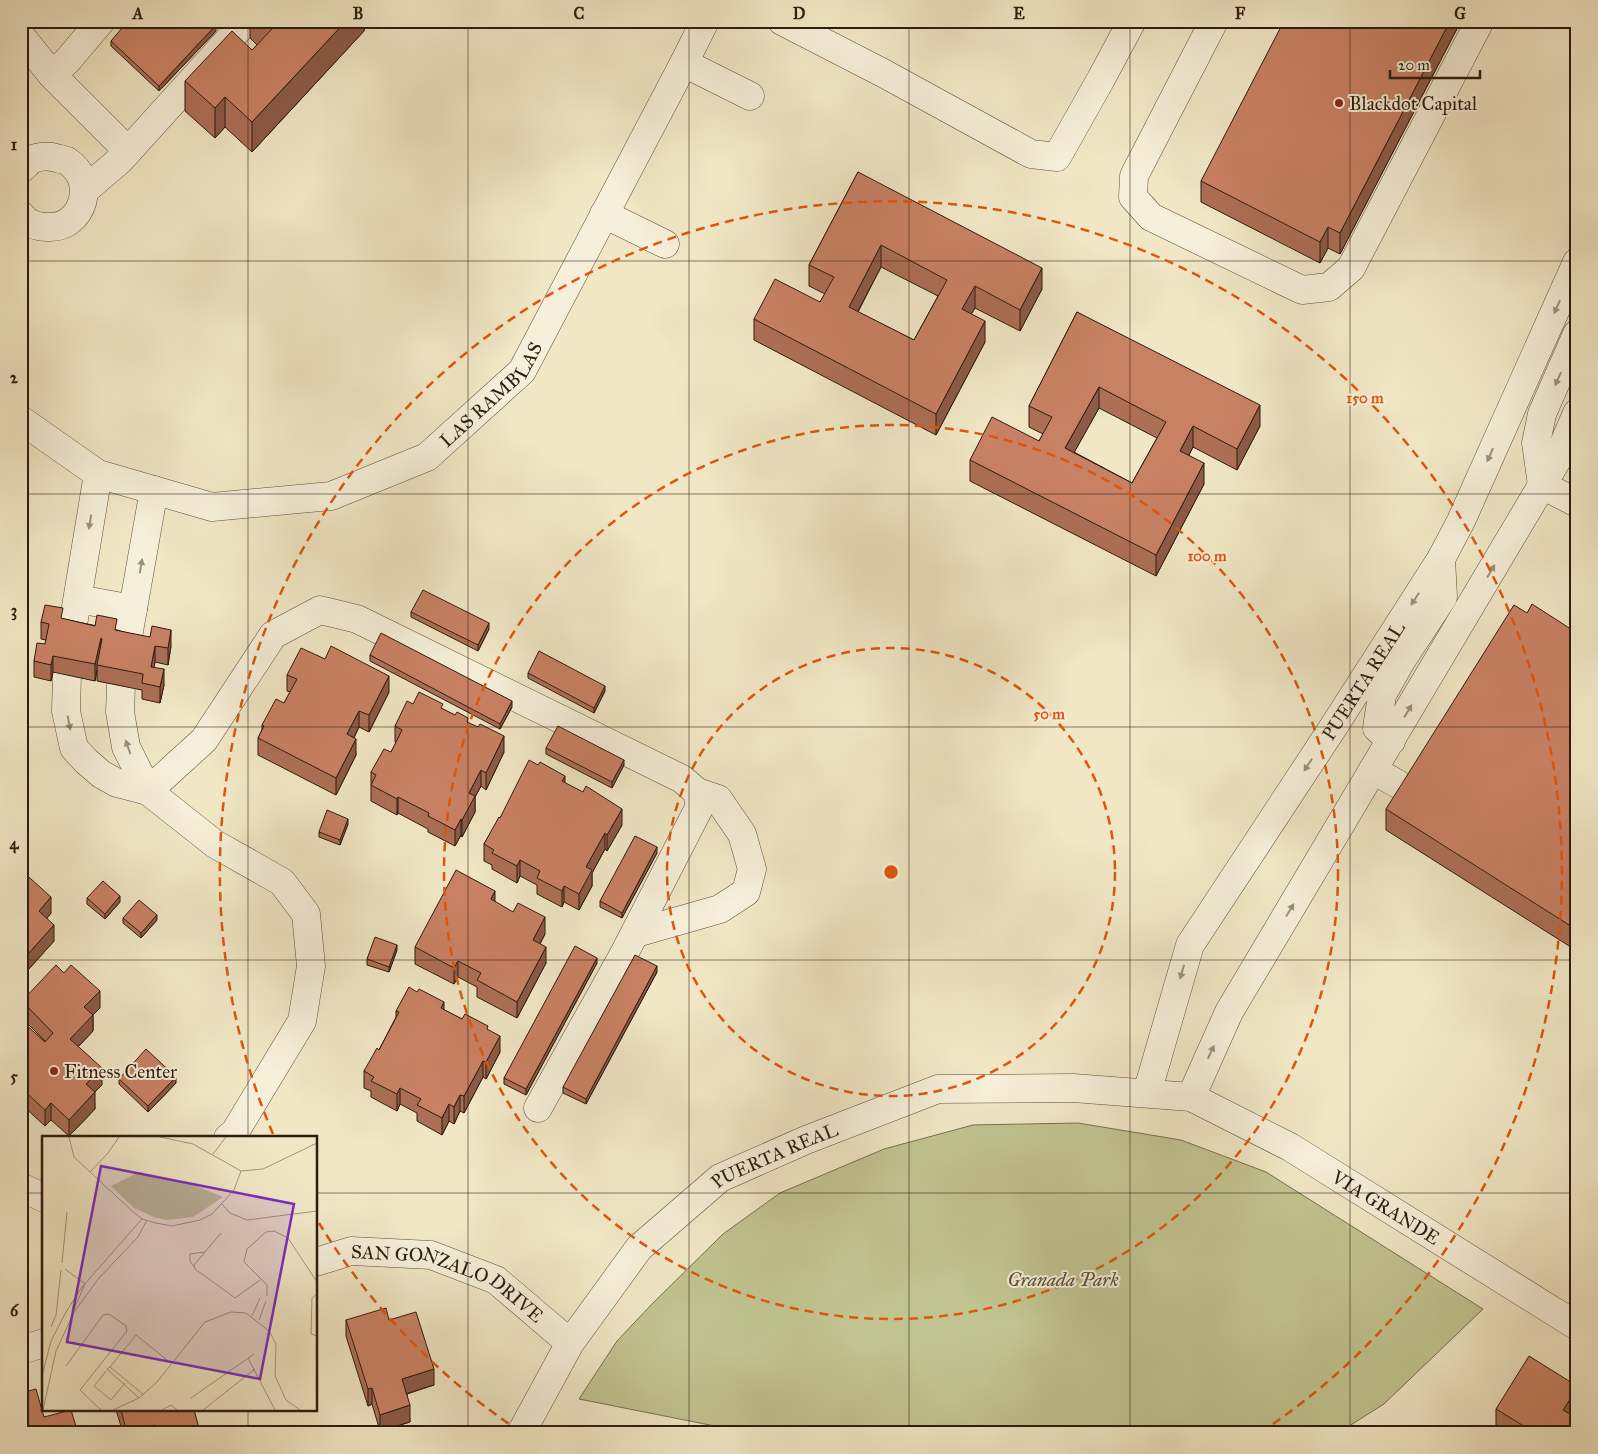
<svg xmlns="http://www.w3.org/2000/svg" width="1598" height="1454" font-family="'IM FELL Great Primer',serif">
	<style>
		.green { fill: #c1c390; stroke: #776f50 }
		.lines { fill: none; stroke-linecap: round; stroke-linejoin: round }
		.minor-casing { stroke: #5e4e3c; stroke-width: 29 }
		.minor { stroke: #f6efd9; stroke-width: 28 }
		.wall { fill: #ad6f56; stroke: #2d1b0f; fill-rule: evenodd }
		.shaded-wall { fill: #8d5a46; stroke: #2d1b0f }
		.building { fill: #c98164; stroke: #2d1b0f; fill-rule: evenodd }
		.oneway { fill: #9c907e }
		.grid { fill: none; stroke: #2d1b0f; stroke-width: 1; stroke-opacity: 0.55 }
		.ring { fill: none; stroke: #df560c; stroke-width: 2.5; stroke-dasharray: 9 6 }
		.poi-dot { fill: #8f2418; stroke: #f6efd9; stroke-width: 2 }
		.labels { text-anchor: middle; stroke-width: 4; stroke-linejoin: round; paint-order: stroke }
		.poi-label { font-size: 19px; fill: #2d1b0f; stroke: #f6efd9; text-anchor: start }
		.street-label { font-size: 19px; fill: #2d1b0f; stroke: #f6efd9 }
		.park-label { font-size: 19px; font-style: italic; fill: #594d36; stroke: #f6efd9 }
		.inset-road { fill: none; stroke: #a3957c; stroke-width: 1 }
		.view { fill: #7b2cbf; fill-opacity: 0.15; stroke: #7b2cbf; stroke-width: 2.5 }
		.inset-edge { fill: none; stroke: #2d1b0f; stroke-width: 2.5 }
		.centre { fill: #df560c; stroke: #f6efd9; stroke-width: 2.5 }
		.ring-label { font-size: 15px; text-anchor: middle; font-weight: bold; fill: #df560c; stroke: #f6efd9; stroke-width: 4; stroke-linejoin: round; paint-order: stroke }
		.neatline { fill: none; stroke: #2d1b0f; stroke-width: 2 }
		.grid-label { font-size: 16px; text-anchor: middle; font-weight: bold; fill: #2d1b0f }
	</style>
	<rect width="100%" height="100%" fill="#f1e7c5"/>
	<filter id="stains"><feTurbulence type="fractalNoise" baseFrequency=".004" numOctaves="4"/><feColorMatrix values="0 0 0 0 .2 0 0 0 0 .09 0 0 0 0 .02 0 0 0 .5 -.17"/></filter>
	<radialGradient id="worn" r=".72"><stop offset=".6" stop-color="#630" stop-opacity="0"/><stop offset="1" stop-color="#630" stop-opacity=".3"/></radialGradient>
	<path class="green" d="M1078,1123l103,17 85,32 217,137 -99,95 -46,29h-588l-171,-34 38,-58 34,-36 72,-71 57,-41 104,-44 89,-24z"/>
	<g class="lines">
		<defs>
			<g id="minor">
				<path d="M782,21l101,52 148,81 26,3 44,-78 31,-58"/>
				<path d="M1214,21l-80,155 -1,21 18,20 151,73 27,-3 22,-19 129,-247"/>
				<path d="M21,36l31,39 76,76"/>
				<path d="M684,63l66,33"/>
				<path d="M52,75l16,-15 33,-39"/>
				<path d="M21,169c4,-3 8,-8 12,-10 7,-3 17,-3 23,-1 4,1 9,2 11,3 31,19 16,68 -19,66 -10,0 -21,-3 -27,-12"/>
				<path d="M85,190l35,-30 126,-139"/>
				<path d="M604,214l61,30"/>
				<path d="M1577,334l-35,80 -6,29 6,42 35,18"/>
				<path id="s1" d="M21,420l77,54 114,33 119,-11 96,-39 95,-86 162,-308 21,-42"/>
				<path d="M78,599l55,10"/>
				<path d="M71,637l27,-163"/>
				<path d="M126,648l28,-158"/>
				<path d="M67,675l-1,36 3,14 5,23 12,13 15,13 16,9 31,8 67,53 67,38 24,32 5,52 -9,55 -67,111 -7,6"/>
				<path d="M121,686l-1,26 6,35 22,44"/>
				<path d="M1391,741l-14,-13 5,-33 19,-34 42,-64 -2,-38"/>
				<path d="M1373,770l37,21"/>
				<path d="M148,791l56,-51 69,-105 47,-25 37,9 325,160 15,13 3,14 -75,146 -87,156"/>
				<path d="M636,933l84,-24 26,-17 6,-23 -10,-35 -24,-35 -21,-7"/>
				<path id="s2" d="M1147,1093l43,-148 144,-219 107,-167 20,-38 116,-259"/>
				<path d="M1191,1097l38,-85 328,-552 20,-47"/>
				<path d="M21,1187l23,11"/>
				<path id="s3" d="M316,1262l35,-11 80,4 65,25 74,63"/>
				<path d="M21,1350l23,-7"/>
				<path id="s4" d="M521,1433l49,-90 69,-95 81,-70 86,-38 132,-51 135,-1 118,9 99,50 287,179"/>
			</g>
		</defs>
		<use href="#minor" class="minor-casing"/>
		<use href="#minor" class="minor"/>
	</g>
	<g class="wall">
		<path d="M250,21h114v10l-112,121 -27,-25 -10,11 -30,-27v-30l67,-31 5,-5 -7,-7z"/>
		<path d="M1461,21l-121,233 -12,-6 -8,15 -119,-61v-21z"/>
		<path d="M216,31l-57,60 -48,-45v-5z"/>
		<path d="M858,172l184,117 -22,42 -45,-23 -4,6 14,28 -49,93 -182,-95v-21l66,-17 5,-8 -16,-8v-21zM881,267l57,29 -24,44 -56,-28z"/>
		<path d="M1077,312l183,114 -23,44 -44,-23 -4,8 15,29 -48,92 -186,-95v-21l69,-19 4,-7 -14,-7v-21zM1099,408l58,30 -25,45 -58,-31z"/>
		<path d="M411,612l78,17 -11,22 -67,-34z"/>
		<path d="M1527,613l50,20v318l-191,-121v-21z"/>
		<path d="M63,619l54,11 54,16 -3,19 -13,-3 -1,5 10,18 -4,18 -18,-4v-9l-45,-9v-11l-2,11 -42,-9 -2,9 -17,-4v-16l11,-17 1,-4 -5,-1v-17z"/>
		<path d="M370,655l142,52 -12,22 -130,-68z"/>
		<path d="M528,673l77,18 -11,22 -66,-35z"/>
		<path d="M287,675l102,17 -20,40 -10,-5 -5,11 2,17 -20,40 -78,-40v-17l4,-8v-5l22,-22 6,-11 -3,-1z"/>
		<path d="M413,704l30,5 25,14 36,29 -18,38 -5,-4 -6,11v15l-13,25 -1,-2 -6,11 -27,-14v-3l-30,-16 -1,2 -26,-14v-29l20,-20 5,-9 -1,-1v-16z"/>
		<path d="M546,748l78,17 -12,23 -66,-34z"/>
		<path d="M565,783l57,42 -15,26 -2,-2 -13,24v13l-13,24 -15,-8 -2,5 -25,-13v-9l-17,-9 -3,7 -25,-14v-4l-8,-4v-17l16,-26z"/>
		<path d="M348,824l-8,21 -21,-8v-5z"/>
		<path d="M657,853l-35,65 -22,-11v-6z"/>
		<path d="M21,870l30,43 -4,5 7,23 -26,29 -7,-6z"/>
		<path d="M87,898l33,4 -15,17 -18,-15z"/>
		<path d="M495,902l50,32 -5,10 6,19 -29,55 -40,-21v-10l-19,-10 -4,7 -39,-20v-17z"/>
		<path d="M123,918l34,2 -16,18 -18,-15z"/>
		<path d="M397,950l-8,22 -22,-7v-6z"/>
		<path d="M597,963l-71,132 -22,-11v-6z"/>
		<path d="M657,972l-71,132 -23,-11v-6z"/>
		<path d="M22,1001l78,7 -7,7v16l-15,16 24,38 -8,7 1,17 -26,27 -18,-16 -6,6 -24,-22v-82l24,20v-1l-23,-23z"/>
		<path d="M444,1010l18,9 26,11 12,22 -14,27 -3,-2 -19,36 -4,-2 -6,13 -5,-3 -7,14 -25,-14v-8l-17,-9 -3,7 -26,-14v-6l-7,-3v-17l15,-21 17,-33v-6z"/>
		<path d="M119,1079l57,4 -28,29 -29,-28z"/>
		<path d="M346,1320h43l45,65 -27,9 3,28 -30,9 -8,-27 -4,2 -22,-70z"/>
		<path d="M1577,1386v19l-6,10 5,18h-68l-12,-8v-16z"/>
		<path d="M116,1410h78l5,23h-76z"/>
	</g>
	<g class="shaded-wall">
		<path d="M346,21h18v10l-112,121v-30z"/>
		<path d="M1450,21h11l-121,233v-21z"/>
		<path d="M216,25v6l-57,60v-5z"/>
		<path d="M225,97v30l-10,11v-30z"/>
		<path d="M1328,227v21l-8,15v-21z"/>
		<path d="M881,245v22l-32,61v-21z"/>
		<path d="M1042,268v21l-22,42v-21z"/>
		<path d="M975,286v22l-13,22v-21z"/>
		<path d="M985,321v21l-49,93v-21z"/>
		<path d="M1099,387v21l-34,61v-21z"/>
		<path d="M1260,405v21l-23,44v-21z"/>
		<path d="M1193,426v21l-13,25v-21z"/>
		<path d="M1204,463v21l-48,92v-21z"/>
		<path d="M489,623v6l-11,22v-6z"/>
		<path d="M171,630v16l-3,19v-17z"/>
		<path d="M101,638v16l-4,11v5l-2,11v-17z"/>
		<path d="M155,646v16l-4,21v-16z"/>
		<path d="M53,656v16l-2,9v-16z"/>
		<path d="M164,669v16l-4,18v-16z"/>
		<path d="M389,676v16l-20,40v-17z"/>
		<path d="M605,686v5l-11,22v-5z"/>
		<path d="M512,701v6l-12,22v-5z"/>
		<path d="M359,711v16l-12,23v-16z"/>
		<path d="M504,736v16l-18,38v-17z"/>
		<path d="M356,739v16l-20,40v-17z"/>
		<path d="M624,760v5l-12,23v-6z"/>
		<path d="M481,770v16l-6,11v15l-13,25v-17l7,-27z"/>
		<path d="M565,776v16l-3,-11z"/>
		<path d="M398,797v16l-1,2v-16z"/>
		<path d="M622,809v16l-15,26v-16z"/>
		<path d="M348,819v5l-8,21v-5z"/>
		<path d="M461,819v16l-6,11v-16z"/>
		<path d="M605,833v16l-13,24v13l-13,24v-16l7,-27z"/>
		<path d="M657,847v6l-35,65v-5z"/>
		<path d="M520,860v16l-3,7v-17z"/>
		<path d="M564,886v16l-2,5v-16z"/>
		<path d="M495,891v16l-4,-8z"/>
		<path d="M120,896v6l-15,17v-5z"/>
		<path d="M51,897v16l-12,15v-17z"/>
		<path d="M157,915v5l-16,18v-5z"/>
		<path d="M545,917v17l-12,22v-16z"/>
		<path d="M54,925v16l-26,29v-16z"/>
		<path d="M397,945v5l-8,22v-5z"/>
		<path d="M546,947v16l-29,55v-16z"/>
		<path d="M597,958v5l-71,132v-6z"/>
		<path d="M458,961v16l-4,7v-16z"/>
		<path d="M657,966v6l-71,132v-5z"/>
		<path d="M100,991v17l-7,7v16l-23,24v-16l14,-32z"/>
		<path d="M444,1002v17l-3,-11z"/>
		<path d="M500,1036v16l-14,27v-17z"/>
		<path d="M483,1061v16l-19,36v-17z"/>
		<path d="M102,1068v17l-16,16v-17z"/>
		<path d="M176,1077v6l-28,29v-6z"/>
		<path d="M400,1088v16l-3,7v-17z"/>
		<path d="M95,1092v17l-26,27v-16z"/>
		<path d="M460,1095v16l-6,13v-17z"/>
		<path d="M51,1103v17l-6,6v-16z"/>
		<path d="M449,1104v17l-7,14v-17z"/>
		<path d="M434,1369v16l-32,10v-16z"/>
		<path d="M372,1388v16l-4,2v-17z"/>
		<path d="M1577,1389v16l-14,21v-16z"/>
		<path d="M410,1405v17l-30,9v-16z"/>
		<path d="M1576,1418v15h-9z"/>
		<path d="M155,1425v8h-28z"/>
		<path d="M199,1428v5h-15z"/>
	</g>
	<g class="building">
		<path d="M128,21h83l5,4 -57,61 -48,-45z"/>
		<path d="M264,21h82l-94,101 -27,-25 -10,11 -30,-27 47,-50 20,19 20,-21z"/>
		<path d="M1284,21h166l-110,212 -12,-6 -8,15 -119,-61z"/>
		<path d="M858,172l184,96 -22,42 -45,-24 -13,23 23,12 -49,93 -182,-95 21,-40 45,23 14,-25 -25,-12zM881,245l66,35 -33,60 -65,-33z"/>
		<path d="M1077,312l183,93 -23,44 -44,-23 -13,25 24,12 -48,92 -186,-95 22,-43 47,24 13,-24 -23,-11zM1099,387l67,35 -34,61 -67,-35z"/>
		<path d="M423,590l66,33 -11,22 -67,-33z"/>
		<path d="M1532,604l45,29v297l-191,-121 128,-204 13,8z"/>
		<path d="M45,605l18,3 -2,10 34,8 2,-11 20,4 -2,11 35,7 2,-11 19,4 -3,18 -13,-2 -4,21 13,2 -4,18 -18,-4 1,-9 -46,-9 5,-26 -1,-1 -6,26 -42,-8 -2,9 -17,-4 3,-18 8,1 4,-20 -8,-2z"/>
		<path d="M381,633l131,68 -12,23 -130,-69z"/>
		<path d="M331,646l58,30 -20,39 -10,-4 -12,23 9,5 -20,39 -78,-40 6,-12 -2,-1 14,-26 8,4 13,-24 -10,-4 14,-27 24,11z"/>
		<path d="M539,651l66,35 -11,22 -66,-35z"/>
		<path d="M419,692l24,12 -2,4 14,7 2,-3 11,6 -1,4 11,5 2,-3 24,12 -18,37 -5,-3 -12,23 6,3 -13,24 -1,-1 -6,11 -27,-14 1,-3 -31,-16 -1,2 -26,-14 5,-10 -5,-3 13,-23 7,3 11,-22 -7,-4 12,-25 6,3z"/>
		<path d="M558,726l66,34 -12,22 -66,-34z"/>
		<path d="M529,760l9,5 2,-3 25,14 -3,5 21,11 3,-6 36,23 -15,26 -2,-2 -19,34 6,3 -13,24 -15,-8 -2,5 -25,-13 3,-7 -20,-11 -3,6 -25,-13 2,-3 -10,-6 15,-27 1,1z"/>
		<path d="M327,810l21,9 -8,21 -21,-8z"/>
		<path d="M635,836l22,11 -35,66 -22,-12z"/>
		<path d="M21,870l30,27 -12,14 15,14 -26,29 -7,-6z"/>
		<path d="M456,870l39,21 -4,8 22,13 5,-9 27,14 -12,23 13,7 -29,55 -40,-22 4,-7 -23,-12 -4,7 -39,-21z"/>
		<path d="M103,881l17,15 -15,18 -18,-16z"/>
		<path d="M139,900l18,15 -16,18 -18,-15z"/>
		<path d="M375,937l22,8 -8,22 -22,-8z"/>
		<path d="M575,946l22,12 -71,131 -22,-11z"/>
		<path d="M635,955l22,11 -71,133 -23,-12z"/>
		<path d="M56,965l8,8 7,-8 29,26 -16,16 9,8 -23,24 32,29 -16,16 9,8 -26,28 -18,-17 -6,7 -24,-22v-66l1,-1 23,21 8,-9 -31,-32z"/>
		<path d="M409,987l8,5 2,-3 25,13 -3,6 21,11 3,-5 23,12 -1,3 13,7 -14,26 -3,-1 -19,35 -4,-1 -6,12 -5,-3 -7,14 -25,-13 4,-6 -21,-11 -3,6 -26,-13 3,-4 -10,-6 13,-23 2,2 20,-38 -3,-1z"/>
		<path d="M146,1049l30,28 -28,29 -29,-27z"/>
		<path d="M386,1308l3,12 27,-8 18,57 -32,10 8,26 -30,10 -8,-27 -4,1 -22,-69z"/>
		<path d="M1529,1356l48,30v3l-14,21 13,8 -9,15h-44l4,-5 -31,-19z"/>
		<path d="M36,1389l8,28 27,-7 7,23h-57v-40z"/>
		<path d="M121,1410h73l5,18 -15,5h-27l-2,-8 -28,8z"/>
	</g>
	<defs><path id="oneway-solid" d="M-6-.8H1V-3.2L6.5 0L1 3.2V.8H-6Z" transform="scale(1.25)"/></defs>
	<g class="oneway">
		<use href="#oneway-solid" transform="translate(1557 307) rotate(114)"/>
		<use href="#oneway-solid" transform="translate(1558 379) rotate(114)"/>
		<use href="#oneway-solid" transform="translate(1490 455) rotate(114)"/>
		<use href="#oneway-solid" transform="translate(90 522) rotate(99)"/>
		<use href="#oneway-solid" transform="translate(141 566) rotate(-80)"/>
		<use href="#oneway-solid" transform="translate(1491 571) rotate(-59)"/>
		<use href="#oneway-solid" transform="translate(1415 599) rotate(123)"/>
		<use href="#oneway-solid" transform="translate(1408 711) rotate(-59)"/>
		<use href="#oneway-solid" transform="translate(69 723) rotate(79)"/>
		<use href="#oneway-solid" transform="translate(128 747) rotate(-109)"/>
		<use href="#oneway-solid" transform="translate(1308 765) rotate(123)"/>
		<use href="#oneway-solid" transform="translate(1290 910) rotate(-59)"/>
		<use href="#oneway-solid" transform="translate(1182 972) rotate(106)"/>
		<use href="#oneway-solid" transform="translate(1211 1052) rotate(-65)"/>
	</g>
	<path class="grid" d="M248,21v1117M468,21v1412M689,21v1412M909,21v1412M1130,21v1412M1350,21v1412M21,261h1556M21,494h1556M21,727h1556M21,960h1556M21,1193h23M316,1193h1261M248,1410v23"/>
	<g class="ring">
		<circle cx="891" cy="872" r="224"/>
		<circle cx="891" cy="872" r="447"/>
		<path d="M521 1432A671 671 0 0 1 319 1223M273 1134A671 671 0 1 1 1261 1432"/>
	</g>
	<g class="poi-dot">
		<circle cx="1339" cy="103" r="5"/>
		<circle cx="54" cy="1071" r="5"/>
	</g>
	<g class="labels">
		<g class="poi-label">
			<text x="1349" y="110">Blackdot Capital</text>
			<text x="64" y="1078">Fitness Center</text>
		</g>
		<g class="street-label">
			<text dy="7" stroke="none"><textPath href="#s1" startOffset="526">LAS RAMBLAS</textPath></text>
			<text dy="7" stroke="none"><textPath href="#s2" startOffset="470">PUERTA REAL</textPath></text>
			<text dy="7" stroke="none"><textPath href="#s4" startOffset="386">PUERTA REAL</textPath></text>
			<text dy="7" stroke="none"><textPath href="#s4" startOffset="1040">VIA GRANDE</textPath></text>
			<text dy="7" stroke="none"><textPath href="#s3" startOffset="141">SAN GONZALO DRIVE</textPath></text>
		</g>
		<g class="park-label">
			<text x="1063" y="1286">Granada Park</text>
		</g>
	</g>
	<g transform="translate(42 1136)">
		<rect width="275" height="275" fill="#f1e7c5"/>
		<path d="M97,36l52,12 32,13 -30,20 -25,3 -12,-2 -22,-10 -23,-22z" fill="#c1c390"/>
		<path class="inset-road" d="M27,1l5,20 57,53 11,9 14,4 16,3 28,-6 12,-6 22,-24 7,-19M118,1l33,7 48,27 22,-2 54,-26M171,18l13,-17M48,36l18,-19 11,-16M180,68l8,9 17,7 70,-9M179,97l-27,32 1,4 40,29 25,-18M20,127l5,-51M152,131l-4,-6v-7l15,-2M23,133l20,15 -11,25M275,158l-5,4 -1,36 6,2M225,160v-11l-23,-23 3,-13 19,-17 8,-1 14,7 29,44M210,180l8,-18M217,184l7,-19M9,191l5,-12 5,-45M206,222l27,52M24,230l37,-51 6,-1 17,12 1,5 -47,59 21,20M68,231l26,-32 36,29M64,235l-12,15 17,14 14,-17M0,240l9,-35 15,-29 16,-25 60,-68M97,262l-32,-29 3,-2 34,28M149,262l63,-44M1,274l13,-59 18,-39 25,-34 39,-41 9,-17M71,274l26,-12 18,-16 48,-60 26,-10 15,1 23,18 7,13 -1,32 11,24 14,10M120,274l9,-5 6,5M161,274l52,-41"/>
		<path class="view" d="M59,30l193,38 -34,175 -193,-37z"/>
		<rect width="275" height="275" class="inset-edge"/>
	</g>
	<circle cx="891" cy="872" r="8" class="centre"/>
	<g class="ring-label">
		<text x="1365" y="403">150 m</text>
		<text x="1207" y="561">100 m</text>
		<text x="1049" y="719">50 m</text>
	</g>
	<rect width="1598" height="1454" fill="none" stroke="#f1e7c5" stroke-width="55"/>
	<path d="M1390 70v8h90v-8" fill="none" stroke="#2d1b0f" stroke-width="2.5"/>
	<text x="1398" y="70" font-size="15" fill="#2d1b0f" stroke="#f6efd9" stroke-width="4" paint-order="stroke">20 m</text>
	<rect x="28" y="28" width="1542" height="1398" class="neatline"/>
	<g class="grid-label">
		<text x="138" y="19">A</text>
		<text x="358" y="19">B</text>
		<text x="579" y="19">C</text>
		<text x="799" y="19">D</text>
		<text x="1019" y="19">E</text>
		<text x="1240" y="19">F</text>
		<text x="1460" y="19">G</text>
		<text x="14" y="150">1</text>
		<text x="14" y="383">2</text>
		<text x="14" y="616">3</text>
		<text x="14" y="849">4</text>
		<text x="14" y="1082">5</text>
		<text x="14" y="1316">6</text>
	</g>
	<rect width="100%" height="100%" filter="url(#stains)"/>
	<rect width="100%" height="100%" fill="url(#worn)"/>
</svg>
